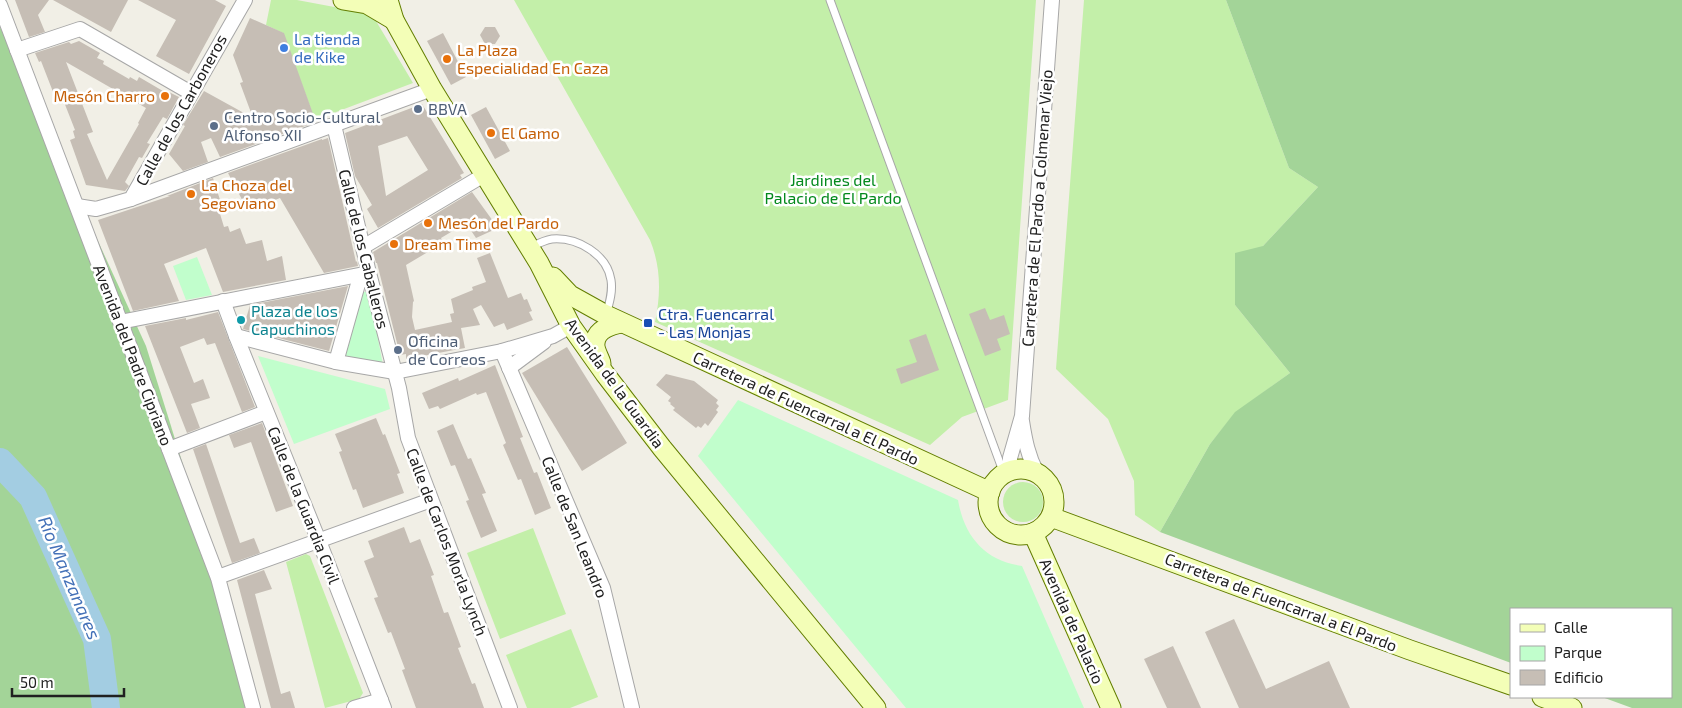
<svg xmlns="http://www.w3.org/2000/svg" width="1682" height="708" font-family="'Exo 2',sans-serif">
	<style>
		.grass { fill: #c3efa9 }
		.forest { fill: #a3d498 }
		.park { fill: #c1fecc }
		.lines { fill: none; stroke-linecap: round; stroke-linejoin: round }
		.river { stroke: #a3cde2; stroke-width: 28 }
		.building { fill: #c6beb5; fill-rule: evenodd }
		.lane-casing { stroke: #a7a7a7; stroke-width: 9 }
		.street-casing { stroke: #a7a7a7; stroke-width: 16 }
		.secondary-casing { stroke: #637e00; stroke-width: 21 }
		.lane { stroke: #fff; stroke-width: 7 }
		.street { stroke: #fff; stroke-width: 14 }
		.secondary { stroke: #f3feb7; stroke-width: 19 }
		.shop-dot { fill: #3f7fe0; stroke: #fff; stroke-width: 2 }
		.food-dot { fill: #e8710a; stroke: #fff; stroke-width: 2 }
		.service-dot { fill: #5c6f8a; stroke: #fff; stroke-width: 2 }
		.culture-dot { fill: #0f9aa8; stroke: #fff; stroke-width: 2 }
		.transit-dot { fill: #1a4fb4; stroke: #fff; stroke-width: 2 }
		.labels { text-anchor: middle; stroke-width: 5; stroke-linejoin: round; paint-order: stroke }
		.shop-label { font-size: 16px; fill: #366cbe; stroke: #fff; text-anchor: start }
		.food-label { font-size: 16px; fill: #c56008; stroke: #fff; text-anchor: start }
		.service-label { font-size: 16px; fill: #4e5e75; stroke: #fff; text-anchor: start }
		.street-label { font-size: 16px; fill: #202020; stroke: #fff }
		.park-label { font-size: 16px; fill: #03891d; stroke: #fff }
		.culture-label { font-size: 16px; fill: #0d838f; stroke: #fff; text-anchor: start }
		.transit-label { font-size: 16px; fill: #164399; stroke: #fff; text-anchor: start }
		.water-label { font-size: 18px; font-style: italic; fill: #4471b8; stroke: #fff }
	</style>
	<rect width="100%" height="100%" fill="#f1efe6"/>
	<g class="grass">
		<path d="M271,0h26l64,12 15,9 37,62 -98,37 -32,-87 -17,-8z"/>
		<path d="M514,0h522l-28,400 -46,17 -32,28 -275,-123c6,-28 6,-55 -5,-82z"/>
		<path d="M1084,0h142l63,168 29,19 -55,59 -28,59 55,68 -55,40 -25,31 -50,88 -25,-17 -1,-34 -26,-62 -52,-50z"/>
		<circle cx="1023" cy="502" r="20"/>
		<path d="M533,528l33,86 -66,25 -33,-86z"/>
		<path d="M306,554l4,2 53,137 -4,6 -34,9 -39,-146z"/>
		<path d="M571,629l27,68 -28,11h-43l-21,-53z"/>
	</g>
	<g class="forest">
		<path d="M1226,0h456v708h-50l-30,-11h69v-88h-160v54l-351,-131 50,-88 25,-32 55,-39 -55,-68v-52l28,-7 55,-59 -29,-19z"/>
		<path d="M0,27l146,319 113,362h-259z"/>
	</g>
	<g class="park">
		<path d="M197,257l15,38 -26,5 -13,-34z"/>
		<path d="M361,292h8l14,73 -41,-10z"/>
		<path d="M258,356l127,33 5,20 -96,35z"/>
		<path d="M738,400l220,100c6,36 27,61 64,66l62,142h-178l-208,-252z"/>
	</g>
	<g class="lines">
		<path class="river" d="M0,462l33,35 64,142 9,69"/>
	</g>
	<g class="building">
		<path d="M15,0h34l-11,15 7,17 -16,5z"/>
		<path d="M53,0h75l-17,32z"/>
		<path d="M138,0h77l11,6 -37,68 -33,-18 20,-36z"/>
		<path d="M250,18l34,15 32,89 -96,35 -9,-19 -10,4 7,20 -25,9 -14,-17 16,-28 -2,-1 21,-34 49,27 -13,-35 3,-1 -10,-27z"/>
		<path d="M485,27h10l5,9 -5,8h-10l-5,-9z"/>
		<path d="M443,33l23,44 -15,8 -24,-44z"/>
		<path d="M79,41l21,12 -3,5 7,3 -1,3 26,15 1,-2 7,4 2,-4 29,17 1,-2 10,5 -12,22 -4,-2 -16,26 3,1 -8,14 -3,-1 -14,25 4,4 -4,5 -39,-6 -16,-45 5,-2 -2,-7 2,-1 -11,-28 -2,1 -3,-8 -4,2 -14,-36 -2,1 -4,-9 34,-11 2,2zM66,62l80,46 -8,15 1,1 -32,56 -20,-46 6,-2z"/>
		<path d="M422,104l42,69 -4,2 2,3 -84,50 -11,-19 5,-4 -17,-29 -10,-43zM407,136l21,34 -42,26 -8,-50z"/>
		<path d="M486,107l24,44 -15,8 -24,-44z"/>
		<path d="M328,138l28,124 1,-1 1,5 -34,7 -44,-75 -32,13 -20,-38 94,-34v1z"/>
		<path d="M213,178l8,25 -4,1 7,23 4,-1 2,6 10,-4 6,16 16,-4 5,21 15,-5 4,24 -63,12 -17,-44 -42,16 15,37 -46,10 -35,-91 72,-24h-3z"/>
		<path d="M472,192l26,36 -22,10 -10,-15 -25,15 2,5 -37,22 8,36 -1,1 -1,15 3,13 37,-8 -2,-8 4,-1 -3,-14 22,-9 -1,-3 14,-5 -9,-24 13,-5 18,45 13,-5 3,7 3,-1 5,12 -3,1 4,8 -26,10 -3,-7 -10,4 -13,-22 -8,4 7,16 -19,3 4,20 -59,11v-5l-6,1 -23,-92h-1l-3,-11z"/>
		<path d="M348,286l-19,65 -86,-22 7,-24z"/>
		<path d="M985,308l5,12 14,-5 6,19 -13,5 4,11 -16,6 -16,-42z"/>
		<path d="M218,312l37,95 -13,5 -27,-69 -8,2 -3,-7 -24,9 14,36 9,-4 7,19 -19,6 9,24 -13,5 -42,-107 41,-8v2z"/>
		<path d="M926,334l13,36 -38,14 -5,-15 21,-7 -8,-22z"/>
		<path d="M567,347l60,96 -45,28 -60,-98z"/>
		<path d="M495,365l28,72 -3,1 14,35 3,-1 14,36 -16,7 -14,-36 -3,1 -15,-35 3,-2 -20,-51 -9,3 -1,-2 -36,16 -2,-3 -9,3 -7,-16 36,-15 1,3z"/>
		<path d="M666,374l28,7 24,19 -2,3 3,3 -3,4 2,2 -10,14 -3,-3 -4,5 -3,-2 -2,2 -23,-18 2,-2 -5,-4 1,-1 -3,-2 3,-4 -15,-12z"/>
		<path d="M376,418l7,17 2,-1 8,21 7,18 -3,1 7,19 -41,15 -7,-19 -3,1 -14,-38 3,-1 -7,-17z"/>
		<path d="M262,423l31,83 -17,6 -25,-70 -17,6 -5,-13z"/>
		<path d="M453,424l15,35 3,-1 15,35 -4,1 15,37 -16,7 -15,-37 3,-1 -14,-35 -4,1 -14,-35z"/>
		<path d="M206,444l34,99 14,-5 6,15 -28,10 -39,-114z"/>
		<path d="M404,527l6,16 10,-4 14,36 -3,1 13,37 4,-1 13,35 -3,1 14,36 3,-1 9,25h-68l-14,-38 3,-1 -14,-37 -3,1 -14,-35 4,-1 -14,-36 10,-4 -6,-16z"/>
		<path d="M264,570l8,19 -17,5 26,100 9,-3 5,17h-24l-34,-128z"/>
		<path d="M1234,619l32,70 63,-28 21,47h-111l-34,-76z"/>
		<path d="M1173,646l28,62h-34l-23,-49z"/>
	</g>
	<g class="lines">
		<defs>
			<g id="lane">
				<path d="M830,0l174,474"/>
				<path d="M531,247c6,-3 14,-7 21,-8 25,-2 55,15 59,41 2,12 -2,24 -5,35"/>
			</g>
			<g id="street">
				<path d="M0,5l218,573 35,130"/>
				<path d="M17,50l63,-21 111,64"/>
				<path d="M334,125l35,148 30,115 9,50 102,270"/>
				<path d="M131,199l301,-110"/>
				<path d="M77,206l19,3 35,-10 114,-199"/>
				<path d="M363,247l121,-72"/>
				<path d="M223,301l13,35 83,205 65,167"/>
				<path d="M120,322l249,-49"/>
				<path d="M236,336l100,26 59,10 107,-21 51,-15 18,-10"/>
				<path d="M502,351l101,237 29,120"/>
				<path d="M336,362l22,-78 11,-11"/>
				<path d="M509,368l35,-26"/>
				<path d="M1022,421c3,19 6,35 15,52"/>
				<path d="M169,449l97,-37"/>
				<path d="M1010,471v-13l12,-42 30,-416"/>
				<path d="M218,577l213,-77"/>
				<path d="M354,708l27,-8"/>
			</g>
			<g id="secondary">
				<path d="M343,0l24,4 27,16"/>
				<path d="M388,0l6,20 38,69 107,174 32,63 34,48 57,74 214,260"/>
				<path d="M553,277l17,18 36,20 384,177"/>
				<path d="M601,363c-2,-6 -7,-14 -6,-20 1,-14 16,-18 27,-20"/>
				<circle cx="1021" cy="502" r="33"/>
				<path d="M1051,517l359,133 101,35"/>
				<path d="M1033,533l78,175"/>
				<path d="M1542,697l30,11"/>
			</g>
		</defs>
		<use href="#lane" class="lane-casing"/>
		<use href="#street" class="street-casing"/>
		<use href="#secondary" class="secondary-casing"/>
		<use href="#lane" class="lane"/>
		<use href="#street" class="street"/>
		<use href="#secondary" class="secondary"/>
	</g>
	<circle class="shop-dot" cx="284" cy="48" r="5"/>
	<g class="food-dot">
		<circle cx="447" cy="59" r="5"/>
		<circle cx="165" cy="96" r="5"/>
		<circle cx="491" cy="133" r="5"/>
		<circle cx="191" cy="194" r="5"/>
		<circle cx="428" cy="223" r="5"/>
		<circle cx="394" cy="244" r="5"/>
	</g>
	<g class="service-dot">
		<circle cx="418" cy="109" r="5"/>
		<circle cx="214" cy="126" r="5"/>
		<circle cx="398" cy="350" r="5"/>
	</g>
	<circle class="culture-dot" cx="241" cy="320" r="5"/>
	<rect class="transit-dot" x="643" y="318" width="10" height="10" rx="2.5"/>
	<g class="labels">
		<g class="shop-label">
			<text x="294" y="45">La tienda<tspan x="294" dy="18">de Kike</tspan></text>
		</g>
		<g class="food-label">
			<text x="457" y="56">La Plaza<tspan x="457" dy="18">Especialidad En Caza</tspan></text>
			<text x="155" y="102" text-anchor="end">Mesón Charro</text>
			<text x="501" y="139">El Gamo</text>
			<text x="201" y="191">La Choza del<tspan x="201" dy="18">Segoviano</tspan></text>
			<text x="438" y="229">Mesón del Pardo</text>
			<text x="404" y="250">Dream Time</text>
		</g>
		<g class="service-label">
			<text x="428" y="115">BBVA</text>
			<text x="224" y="123">Centro Socio-Cultural<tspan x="224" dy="18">Alfonso XII</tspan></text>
			<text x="408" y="347">Oficina<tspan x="408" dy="18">de Correos</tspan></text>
		</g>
		<g class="street-label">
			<text transform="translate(181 110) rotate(-61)" y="6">Calle de los Carboneros</text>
			<text transform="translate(1037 208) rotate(-86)" y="6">Carretera de El Pardo a Colmenar Viejo</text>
			<text transform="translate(364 249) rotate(76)" y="6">Calle de los Caballeros</text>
			<text transform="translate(133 355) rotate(69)" y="6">Avenida del Padre Cipriano</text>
			<text transform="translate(615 383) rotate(54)" y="6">Avenida de la Guardia</text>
			<text transform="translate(806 408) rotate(25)" y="6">Carretera de Fuencarral a El Pardo</text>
			<text transform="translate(304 505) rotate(68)" y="6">Calle de la Guardia Civil</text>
			<text transform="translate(575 527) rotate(68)" y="6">Calle de San Leandro</text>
			<text transform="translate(447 542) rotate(69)" y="6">Calle de Carlos Morla Lynch</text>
			<text transform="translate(1281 602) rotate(21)" y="6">Carretera de Fuencarral a El Pardo</text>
			<text transform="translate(1072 621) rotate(66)" y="6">Avenida de Palacio</text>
		</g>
		<g class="park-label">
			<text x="833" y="186">Jardines del<tspan x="833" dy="18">Palacio de El Pardo</tspan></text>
		</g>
		<g class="culture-label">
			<text x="251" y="317">Plaza de los<tspan x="251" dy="18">Capuchinos</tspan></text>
		</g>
		<g class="transit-label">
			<text x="658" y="320">Ctra. Fuencarral<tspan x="658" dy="18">- Las Monjas</tspan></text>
		</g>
		<g class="water-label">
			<text transform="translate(69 578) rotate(67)" y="6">Río Manzanares</text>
		</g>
	</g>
	<rect x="1510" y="608" width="162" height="90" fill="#ffffff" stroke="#a6a6a6"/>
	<rect x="1520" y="624" width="25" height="8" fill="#f3feb7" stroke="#a6a6a6"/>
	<text x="1554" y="633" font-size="15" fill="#202020">Calle</text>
	<rect x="1520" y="646" width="25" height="15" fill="#c1fecc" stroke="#a6a6a6"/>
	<text x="1554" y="658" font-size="15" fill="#202020">Parque</text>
	<rect x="1520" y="670" width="25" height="15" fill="#c6beb5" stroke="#a6a6a6"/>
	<text x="1554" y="683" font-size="15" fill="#202020">Edificio</text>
	<path d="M12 688v8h112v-8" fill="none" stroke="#202020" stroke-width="2.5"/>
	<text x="20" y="688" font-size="15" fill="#202020" stroke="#ffffff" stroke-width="4" paint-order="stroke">50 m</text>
</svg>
